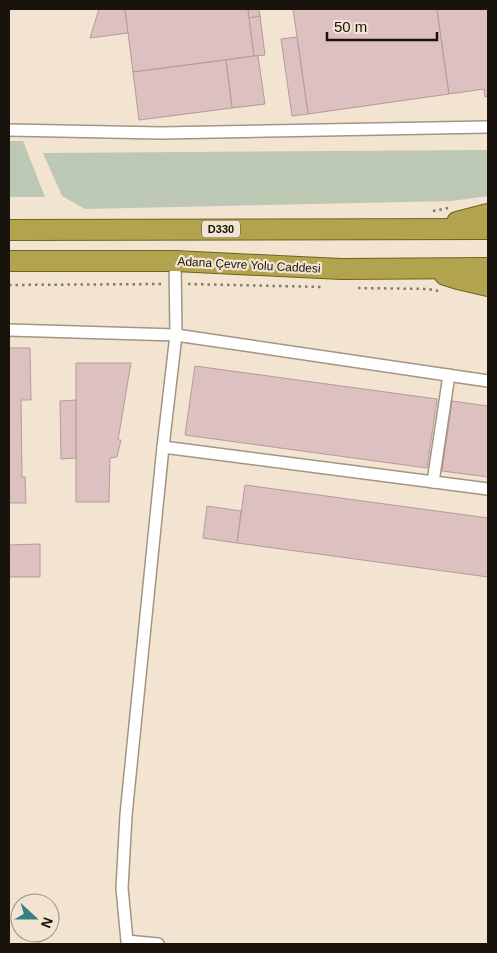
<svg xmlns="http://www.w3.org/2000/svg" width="497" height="953" font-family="Helvetica,sans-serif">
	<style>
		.green { fill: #bdc8b4 }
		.building { fill: #dcc1c0; stroke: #b59b99 }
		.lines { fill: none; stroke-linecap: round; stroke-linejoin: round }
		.minor-casing { stroke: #a29582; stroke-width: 14 }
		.trunk-casing { stroke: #6f621b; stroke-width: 22 }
		.path { stroke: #847b6d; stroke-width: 2.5; stroke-dasharray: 2.5 4; stroke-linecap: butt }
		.minor { stroke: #fff; stroke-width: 11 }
		.trunk { stroke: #b2a34f; stroke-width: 20 }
		.labels { text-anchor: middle; stroke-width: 4.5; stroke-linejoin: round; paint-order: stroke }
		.shield { fill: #f2e4d0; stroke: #595247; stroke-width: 1 }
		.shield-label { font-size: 11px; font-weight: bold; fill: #18130c }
		.street-label { font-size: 12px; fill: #18130c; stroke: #f2e4d0 }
	</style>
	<rect width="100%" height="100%" fill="#f2e4d0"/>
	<g class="green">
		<path d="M9,141h14l22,56h-36z"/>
		<path d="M488,150v46l-36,5 -367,8 -23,-13 -19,-43z"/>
	</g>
	<g class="building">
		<path d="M99,9h26l3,24 -38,5z"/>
		<path d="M125,9h123l6,47 -121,16z"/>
		<path d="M248,9h11l1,7 -11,2z"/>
		<path d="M293,9h144l12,85 -141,20z"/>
		<path d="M437,9h51v87l-3,1 -1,-8 -35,5z"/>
		<path d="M260,16l5,39 -11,1 -5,-38z"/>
		<path d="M297,37l11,77 -16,2 -11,-77z"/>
		<path d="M254,56h4l7,48 -33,4 -6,-48z"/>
		<path d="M226,60l6,48 -93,12 -6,-48z"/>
		<path d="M9,348h21l1,52h-10l1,77h3l1,26h-17z"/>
		<path d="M76,363h55l-13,77h3l-4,17 -7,1 -1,44h-33z"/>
		<path d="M195,366l242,33 -10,69 -242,-33z"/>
		<path d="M76,400v58l-15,1 -1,-58z"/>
		<path d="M452,401l36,5v71l-46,-6z"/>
		<path d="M245,485l243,33v59l-251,-34z"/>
		<path d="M207,506l34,5 -4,32 -34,-5z"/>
		<path d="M40,544v33h-31v-32z"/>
	</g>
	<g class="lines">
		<defs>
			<g id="minor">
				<path d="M9,130l152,3 327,-6"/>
				<path d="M9,330l167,5 312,46"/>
				<path d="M163,447l325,42"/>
				<path d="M433,482l16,-107"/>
				<path d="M158,944l-31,-3 -5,-53 4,-73 37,-368 13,-112 -1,-74"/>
			</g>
			<g id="trunk">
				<path d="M457,222l31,-8"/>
				<path d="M9,230l479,-1"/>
				<path d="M9,261h166l166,8 147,-1"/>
				<path d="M445,275l13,4 30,7"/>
			</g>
		</defs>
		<use href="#minor" class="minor-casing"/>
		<use href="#trunk" class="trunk-casing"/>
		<g class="path">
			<path d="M433,211l15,-3"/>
			<path d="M188,284l135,3"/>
			<path d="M9,285l154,-1"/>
			<path d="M358,288l70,1 10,2"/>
		</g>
		<use href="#minor" class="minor"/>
		<use href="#trunk" class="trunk"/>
	</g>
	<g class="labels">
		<rect class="shield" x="202" y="220.5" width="38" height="17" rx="4"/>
		<g class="shield-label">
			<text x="221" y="233">D330</text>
		</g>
		<g class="street-label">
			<text transform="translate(249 265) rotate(3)" y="4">Adana Çevre Yolu Caddesi</text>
		</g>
	</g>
	<rect width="497" height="953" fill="none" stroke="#18130c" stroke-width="20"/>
	<g transform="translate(35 918) rotate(111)"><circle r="24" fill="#f2e4d0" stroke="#9b9082"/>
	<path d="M0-4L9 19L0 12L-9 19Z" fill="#388086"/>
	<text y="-8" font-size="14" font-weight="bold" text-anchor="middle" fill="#18130c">N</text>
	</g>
	<path d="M327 32v8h110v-8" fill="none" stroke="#18130c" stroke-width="2.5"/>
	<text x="334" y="32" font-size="15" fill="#18130c" stroke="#f2e4d0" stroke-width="4" paint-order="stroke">50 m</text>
</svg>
